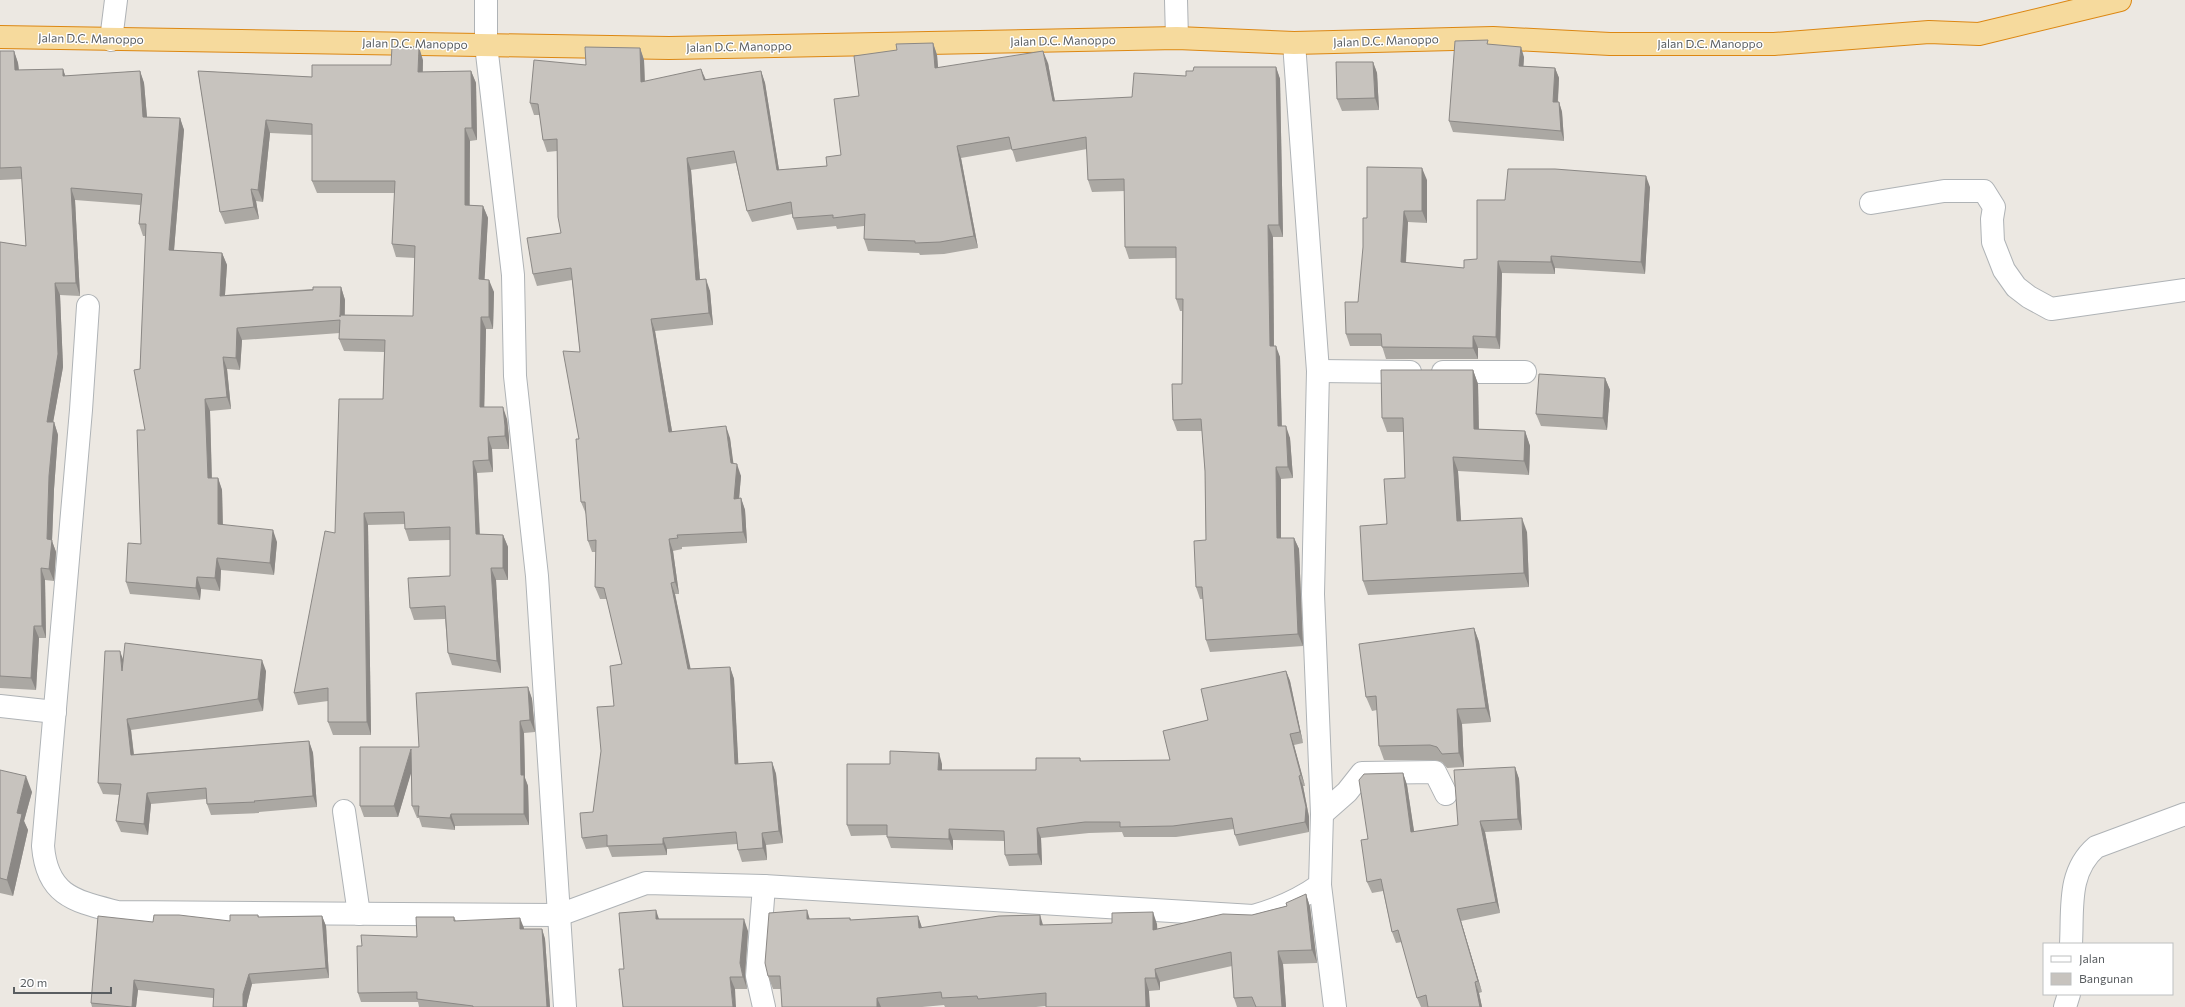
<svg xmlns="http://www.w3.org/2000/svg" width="2185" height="1007" font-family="Commissioner,sans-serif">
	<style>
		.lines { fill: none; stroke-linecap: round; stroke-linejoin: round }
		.minor-casing { stroke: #afb3b6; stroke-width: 24 }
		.trunk-casing { stroke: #dc8712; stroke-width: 24 }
		.minor { stroke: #fff; stroke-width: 22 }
		.trunk { stroke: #f6da9d; stroke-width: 22 }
		.wall { fill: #aba8a3 }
		.shaded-wall { fill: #8b8885 }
		.building { fill: #c7c3be; stroke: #8b8885 }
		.labels { text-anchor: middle; stroke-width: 3; stroke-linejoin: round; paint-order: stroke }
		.street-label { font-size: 12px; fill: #5a5e61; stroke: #fff }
	</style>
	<rect width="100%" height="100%" fill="#ece8e2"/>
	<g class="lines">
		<defs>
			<g id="minor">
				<path d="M486,0v45l27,230 2,101 22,200 28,431"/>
				<path d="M1176,0l1,38"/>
				<path d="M111,40l5,-40"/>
				<path d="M1871,203l73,-12h40l10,16 -2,12 1,23 11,28 12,17 13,10 22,12 134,-19"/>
				<path d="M88,306l-7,104 -38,436c4,50 32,55 74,66l442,3 87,-32 118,3 489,30c26,-7 46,-16 67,-31l2,-71 -9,-220 5,-223 -24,-328"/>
				<path d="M1318,371l92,1"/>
				<path d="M1443,372h82"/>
				<path d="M0,706l55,6"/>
				<path d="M344,811l15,103"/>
				<path d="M1322,814l25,-22 15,-19 73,-1 11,22"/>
				<path d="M1320,885l15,122"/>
				<path d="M2071,944c2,-35 -4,-72 25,-97l89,-33"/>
				<path d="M764,1007l-7,-31 7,-90"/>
				<path d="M2065,1007l4,-13"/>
			</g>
			<path id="trunk" d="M0,37l669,11 508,-10 117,5 199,-5 117,6h164l155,-12 50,2 141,-34"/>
		</defs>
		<use href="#minor" class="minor-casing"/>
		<use href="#trunk" class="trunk-casing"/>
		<use href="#minor" class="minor"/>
		<use href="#trunk" class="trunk"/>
	</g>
	<g class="wall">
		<path d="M933,43l4,12 1,13 110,-5 7,38 77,-4 54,-21 7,-5 83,-4 4,12 3,158h-10l1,109 6,11 2,69 8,12 3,40 -12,1v59h13l5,11 4,97 -93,6 -4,-12 -3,-41h-3l-4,-12 10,-47 -1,-69 -3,-40h-25l-4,-11 9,-36v-73h-2l-4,-12v-41l-47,1 -4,-12v-56l-33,1 -4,-12 -1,-31 -71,13 -4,-13 -51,9 17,90 -34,6 -24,1 -1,-2 -51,-2 -4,-12v-13l-27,3 -1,-3 -39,4 -4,-12 -1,-4 -40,8 -5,-11 -11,-48 -45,7 9,110 10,11 3,34 -58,6 17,100 58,7 3,26 8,12 -2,22h2l4,12 2,33 -65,4v2l-9,2 6,43h-4l15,75 40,-2 4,12 4,85 34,-2 4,12 7,69 -17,2 1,15 -25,2 -4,-12 -1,-6 -70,5v6l-55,2 -4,-10 -22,2 -4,-11 11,-26 29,-148 -15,-65h-7l-5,-12 1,-35h-4l-4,-11 -2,-27 -5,-12 -2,-63 1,-87 -8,-72 -35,6 -4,-12 28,-41 -4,-82 -10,1 -4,-12 -3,-25h-6l-4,-12 56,-38 54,-17 4,12 1,21 60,-1 56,-9 4,12 14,87 48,-4 14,-11 18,-59 38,-46z"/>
		<path d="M1489,44l35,13 -1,9 32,2 4,10 -1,24h1l3,10 2,29 -111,-9 -4,-11z"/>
		<path d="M0,51h14l4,12 1,7 44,-1 2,7 75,-5 4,12 3,34 33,1 4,12 -10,120 48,3 5,12 -2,30 116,-8 4,13v15l68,1 2,-58 -19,-1 -4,-13 3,-51h-78l-5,-12v-46l-42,-2 -7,69 -7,-1 3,18 -34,5 -5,-12 -22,-141 114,6 111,-17v12l48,-1 5,12 1,57 -7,1v64l13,1 5,12 -4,61 10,13 -1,37h-7l-2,78 23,12 2,19v11h-17l1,23 -16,1 3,61 23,1 5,12v33h-12l5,93 -49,-8 -4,-12 -3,-34 -31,1 -4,-12 40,-32v-36l-41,1 -4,-12v-5l-37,1 3,210h-38l-5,-13v-21l-30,4 -4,-12 41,-160 48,-134 1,-47 -40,-1 -5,-12 1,-6 -98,7 -2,30 -13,-1 4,40 -21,2 2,67h6l4,12 1,35 54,17 -3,33 -53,-5 -1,21 -19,-2 -1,11 -70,-6 -4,-12 15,-38 4,-114 -5,-61 6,-133h-3l-4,-12 1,-19 -65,-5 5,96 -20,-1 3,72 -10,55h1l4,13 -4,54 -2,52 4,11 -2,29 -9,-1 1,58h-7l-3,52 -36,-2v-446l26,4 -4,-67 -22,1z"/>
		<path d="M1373,62l4,11 2,37 -37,1 -5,-12z"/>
		<path d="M1427,180v43l-19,-1 -2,41 58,5 13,-9 28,-59 145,-13 -5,87 -90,-6v6l-53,-1 -2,76 -22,-1v11h-92l-4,-13h-32l-4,-12 12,-32 9,-84z"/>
		<path d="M1473,370l5,14 1,45 46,2 5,15 -1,29 -71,-4 3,50 66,11 2,55 -161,8 -5,-14 42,-103 -1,-46h-17l-5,-14z"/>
		<path d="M1605,378l5,12 -3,40 -66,-4 -5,-12z"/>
		<path d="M1474,628l5,14 12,80 -29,2 2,43 -17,1 -5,-6 -7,-2h-51l-5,-14 -2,-36 -5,1 -6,-14z"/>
		<path d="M123,660l143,11 -3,40 -132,19 3,24 175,-13 4,12 4,54 -58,5v1l-48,2 -4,-11 -1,-5 -55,5 -3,31 -27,-3 -5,-11 3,-26 -16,-1 -5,-11z"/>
		<path d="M1286,671l4,10 13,62 -9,2 11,41h-2l6,31v15l-70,14 -4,-11 -1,-6 -58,8h-52l-2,-5 -33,1 -48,5 1,27 -33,1 -4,-11v-14l-52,-1v10l-62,-2 -4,-11v-2l-36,1 -4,-11 43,-61h52v6h94l44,-12 1,3 89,-1 38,-40z"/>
		<path d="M528,687l4,12 3,33 -11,1 1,45 3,8 1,39 -74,1v4l-33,-3 -3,-9h-2l-5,-12 -1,-34 -13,45h-34l-4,-11 59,-59z"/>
		<path d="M1515,767l4,12 3,51 -37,2 15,81 -39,8 21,71 -3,1 3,14h-61l-4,-9 -15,-56 -6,1 -4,-11 -9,-41 -11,2 -5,-11 1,-43 35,-66 4,12 7,47 44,-7z"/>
		<path d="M0,770l32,22 -8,29 4,9 -15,66 -13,-3z"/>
		<path d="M1306,894l4,13 7,56 -34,1 3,43h-49l-3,-9 -2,-32 -72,16v8l-11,1 -103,15 -10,1h-91l-1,-2 -22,2h-140l-1,-18h-8l-5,-13 42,-57 40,-1 1,2 67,-4 4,12 121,-3 114,-1v5l95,-14 35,-9z"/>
		<path d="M258,915l1,2 63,-1 4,10 3,52 -77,6 -5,20v3h-34v-9l-75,-8 -2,17h-44l-1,-4 62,-81 77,-1z"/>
		<path d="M454,917l2,4 68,7v1h18l3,10 5,68h-131l-1,-5h-57l-3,-9 4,-47 55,-9z"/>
		<path d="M659,919l89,12 -3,44 2,14h-12l-111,-20z"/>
	</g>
	<g class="shaded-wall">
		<path d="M933,43l4,12 2,25 -4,-12z"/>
		<path d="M419,47l4,13 -1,24 -4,-12z"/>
		<path d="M1521,47l3,10 -1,19 -4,-10z"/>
		<path d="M640,48l4,12 1,34 -4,-12z"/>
		<path d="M14,51l4,12 2,19 -5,-12z"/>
		<path d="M1043,51l5,12 9,50 -4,-12z"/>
		<path d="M1373,62l4,11 2,37 -4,-12z"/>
		<path d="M1276,67l4,12 3,158 -4,-12z"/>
		<path d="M1555,68l4,10 -2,35 -4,-11z"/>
		<path d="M63,69l4,12 -4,-5z"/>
		<path d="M701,69l5,11h-2z"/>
		<path d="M140,71l4,12 4,46 -5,-12z"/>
		<path d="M471,71l5,12 1,57 -5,-12z"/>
		<path d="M761,71l4,12 16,99 -4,-12z"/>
		<path d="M1559,102l3,10 2,29 -3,-10z"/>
		<path d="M180,118l4,12 -11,132 -4,-12z"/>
		<path d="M266,120l4,13 -7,69 -5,-12z"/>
		<path d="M465,128l5,13 -1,76 -4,-12z"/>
		<path d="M957,146l4,12 17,90 -4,-12z"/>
		<path d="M687,158l4,12 10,122 -5,-12z"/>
		<path d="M1422,168l5,12v43l-5,-12z"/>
		<path d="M1646,176l4,11 -5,87 -4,-12z"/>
		<path d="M71,188l4,12 5,96 -4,-13z"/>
		<path d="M251,189l5,12 3,18 -5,-12z"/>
		<path d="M483,206l5,12 -4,73 -5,-12z"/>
		<path d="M1404,211l4,11 -3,52 -4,-12z"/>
		<path d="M1268,225l5,12 1,120 -4,-11z"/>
		<path d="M222,253l5,12 -3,43 -4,-12z"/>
		<path d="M1551,256l4,12v6l-4,-12z"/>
		<path d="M1498,261l4,12 -2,76 -4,-12z"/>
		<path d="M706,279l4,12 3,34 -4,-12z"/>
		<path d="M489,280l5,12 -1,37 -4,-12z"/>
		<path d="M55,283l5,12 3,72 -12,67 -4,-12z"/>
		<path d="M341,287l4,13 -1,29 -4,-12z"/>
		<path d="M481,317l5,12 -2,91 -4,-13z"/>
		<path d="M651,319l4,12 19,112 -5,-11z"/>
		<path d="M237,328l5,12 -2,30 -4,-12z"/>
		<path d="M1473,336l5,12v11l-5,-11z"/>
		<path d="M1276,346l4,11 2,81 -4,-12z"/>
		<path d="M223,357l4,12 4,40 -4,-12z"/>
		<path d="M1473,370l5,14 1,59 -5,-14z"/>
		<path d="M1605,378l5,12 -3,40 -4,-12z"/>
		<path d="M205,399l5,12 2,80 -4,-13z"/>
		<path d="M503,407l4,12 2,19v11l-4,-13z"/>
		<path d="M54,422l4,13 -4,54 -2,52 4,11 -2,29 -5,-12 -2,-30 2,-63z"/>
		<path d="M726,426l4,12 5,37 -4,-12z"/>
		<path d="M1286,426l4,12 3,40 -5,-11z"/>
		<path d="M1525,431l5,15 -1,29 -5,-14z"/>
		<path d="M488,437l4,12 1,23 -4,-12z"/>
		<path d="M1453,457l5,14 4,64 -5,-14z"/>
		<path d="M473,461l4,12 3,73 -4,-12z"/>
		<path d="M737,464l4,12 -3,35 -4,-12z"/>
		<path d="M1276,467l5,12v71l-4,-12z"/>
		<path d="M218,478l4,12 1,47 -5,-13z"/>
		<path d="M741,498l4,12 2,33 -4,-11z"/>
		<path d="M364,513l4,12 3,210 -4,-13z"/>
		<path d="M1522,518l5,14 2,55 -5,-14z"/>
		<path d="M273,530l4,12 -3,33 -4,-12z"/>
		<path d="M503,535l5,12v33l-5,-12z"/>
		<path d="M1294,538l5,11 4,97 -5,-12z"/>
		<path d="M669,539l4,12 6,43 -4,-12z"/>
		<path d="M217,558l4,12 -1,21 -5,-13z"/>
		<path d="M41,568l4,12 1,58 -4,-12z"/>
		<path d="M491,568l5,12 5,93 -4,-12z"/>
		<path d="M197,577l4,12 -1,11 -4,-12z"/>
		<path d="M671,583l4,11 18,86 -5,-11z"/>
		<path d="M34,626l5,12 -3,52 -5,-12z"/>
		<path d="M1474,628l5,14 12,80 -5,-14z"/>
		<path d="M120,651l4,11 -2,9z"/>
		<path d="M262,660l4,11 -3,40 -5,-12z"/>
		<path d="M730,667l4,12 5,97 -4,-12z"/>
		<path d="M1286,671l4,10 13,62 -3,-11z"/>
		<path d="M528,687l4,12 3,33 -5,-12z"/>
		<path d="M1457,709l5,15 2,43 -5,-14z"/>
		<path d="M127,719l4,11 4,36 -4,-11z"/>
		<path d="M520,721l4,12 1,45 3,8 1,39 -5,-11 -3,-39z"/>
		<path d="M1290,734l4,11 11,41 -4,-11z"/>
		<path d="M309,741l4,12 4,54 -4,-11z"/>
		<path d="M411,749l4,11 -17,57 -4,-11z"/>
		<path d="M939,753l3,11v16l-4,-10z"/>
		<path d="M772,762l4,12 7,69 -4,-12z"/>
		<path d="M1515,767l4,12 3,51 -4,-11z"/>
		<path d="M1403,773l4,12 9,59 -5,-12z"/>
		<path d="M26,776l6,16 -8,29 4,9 -15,66 -6,-16 10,-67z"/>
		<path d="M1299,776l4,10 6,31v15l-4,-10z"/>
		<path d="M147,793l4,11 -3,31 -4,-11z"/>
		<path d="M451,814l4,12v4l-5,-12z"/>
		<path d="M1480,821l5,11 15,81 -4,-11z"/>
		<path d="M1037,828l4,10 1,27 -4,-11z"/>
		<path d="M949,829l4,11v10l-4,-11z"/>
		<path d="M762,833l4,12 1,15 -4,-12z"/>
		<path d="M663,838l4,11v6l-4,-11z"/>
		<path d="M1306,894l4,13 7,56 -5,-13z"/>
		<path d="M1457,909l4,12 21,71 -4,-11z"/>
		<path d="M656,910l4,12 -4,-3z"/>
		<path d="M807,910l4,13 -4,-4z"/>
		<path d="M1153,912l4,12 1,18 -5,-12z"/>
		<path d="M1040,915l4,13 -4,-3z"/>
		<path d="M322,916l4,10 3,52 -3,-10z"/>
		<path d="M918,916l4,12h-3z"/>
		<path d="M520,918l4,10v10l-4,-9z"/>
		<path d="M744,919l4,12 -3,44 2,14 -4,-12 -3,-14z"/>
		<path d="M542,929l3,10 5,68h-3z"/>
		<path d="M1278,951l5,13 3,43h-4z"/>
		<path d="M1155,969l5,13v8l-4,-12z"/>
		<path d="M249,974l3,10 -5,20v3h-4v-13z"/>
		<path d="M730,977l5,12 1,18h-3z"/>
		<path d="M1145,978l4,13 1,16h-4z"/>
		<path d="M134,980l4,10 -2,17h-4z"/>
		<path d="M1475,982l4,11 3,14h-2z"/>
		<path d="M877,998l4,9h-4z"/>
	</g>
	<g class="building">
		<path d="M1488,40l-1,4 34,3 -2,19 36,2 -2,34h6l2,29 -112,-10 6,-80z"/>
		<path d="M933,43l2,25 108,-17 10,50 79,-4 2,-24 52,3v-5h7l1,-4h82l3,158h-11l2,121h6l2,80h8l2,41h-12l1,71h17l4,96 -92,6 -4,-53h-6l-2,-46 12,-1 -1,-69 -4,-52 -28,1 -1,-36h10l1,-85h-7v-52h-51l-1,-68 -36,1 -2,-43 -74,13 -3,-13 -52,9 17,90 -34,6 -25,1v-2l-51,-2 1,-25 -32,4v-3l-40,3 -2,-16 -44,9 -13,-60 -47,7 9,122 10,-1 3,34 -58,6 18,113 57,-6 5,37 6,1 -3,35 7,-1 2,34 -66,3 1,3 -9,1 6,43 -4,1 17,86 42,-2 5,97 37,-2 7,69 -17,2 1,15 -25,2 -2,-18 -73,6v6l-56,2v-11l-25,3 -2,-25 13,-1 8,-61 -4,-44 17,-1 -4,-40 12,-2 -18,-76 -9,-1 1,-47 -8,1 -3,-39h-4l-5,-63h3l-16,-88 17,1 -9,-84 -38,6 -6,-36 34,-5 -3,-16 -1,-78 -14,1 -5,-36 -8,-1 4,-43 52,5 -1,-18 55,1 1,34 60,-13 3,11 57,-9 16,99 50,-4 -1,-9 15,-2 -7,-56 25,-3 -5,-40 43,-6 -1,-6z"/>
		<path d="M392,46l27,1 -1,25 53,-1 1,57h-7v77l18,1 -4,73 10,1v37h-8l-1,90h23l2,19v10l-17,1 1,23 -16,1 3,73 27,1v33h-12l6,93 -49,-8 -3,-47 -35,2 -2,-30 42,-2v-49l-45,2 -1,-17 -40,1 3,209h-39v-34l-34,5 31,-162 10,2 4,-134h44l2,-59 -46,-1 1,-19 -103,8 -1,30 -13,-1 4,40 -22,2 3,79h10v46l55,6 -3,33 -53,-5 -2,20 -18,-1 -1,11 -70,-6 2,-39 13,1 -4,-114h8l-11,-60 6,-1 6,-145h-7l3,-30 -71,-6 5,95h-21l3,71 -11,68h7l-5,54 -2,63 5,1 -3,29 -8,-1 1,58h-8l-3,52 -31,-2v-434l26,4 -5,-79 -21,1v-117h14l1,19 48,-1v7l77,-5 3,46 37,1 -11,132 53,3 -2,43 93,-6v-3h28l-1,30v-2l73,1 2,-70 -23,-2 3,-63h-83v-57l-46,-4 -8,70 -7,-1 3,18 -34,5 -22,-141 114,6v-12h79z"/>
		<path d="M1336,62h37l2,36 -38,1z"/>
		<path d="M1367,167l55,1v43h-18l-3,51 63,6v-8l13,-1v-59h28l3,-31h47l91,7 -5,86 -90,-6v6l-53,-1 -2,76 -23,-1v12l-91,-1 -1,-13h-35l-1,-32h13l5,-55v-29h4z"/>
		<path d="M1381,370h92l1,59 51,2 -1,30 -71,-4 4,64 65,-3 2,55 -161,8 -3,-55 27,-2 -3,-45 21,-1 -2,-60h-21z"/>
		<path d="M1539,374l66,4 -2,40 -67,-4z"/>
		<path d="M1474,628l12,80 -29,1 2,44 -17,1 -5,-7 -7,-2 -51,1 -3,-50 -10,1 -7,-53z"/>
		<path d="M125,643l137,17 -4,39 -131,20 4,36 178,-14 4,55 -59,5 1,1 -48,2 -1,-16 -59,5 -3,31 -28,-3 5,-37 -23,-1 7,-132h15l2,20z"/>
		<path d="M1286,671l14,61 -10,2 11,41 -2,1 7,31 -1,15 -70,13 -3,-17 -59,8 -53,1v-5h-35l-48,6 1,26 -33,1 -1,-24 -55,-2v10l-62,-2v-12h-40v-61h43v-13l49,2 -1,17h98v-12h44v3l90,-1 -7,-29 45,-11 -7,-31z"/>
		<path d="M528,687l2,33 -10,1 1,54h3v39h-73l-1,4 -32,-2 1,-10h-7l-1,-57 -17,57h-34v-59h59l-3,-54z"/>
		<path d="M1515,767l3,52 -38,2 16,81 -39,7 21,72 -3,1 5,25h-52l-2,-12 -9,3 -19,-68 -6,2 -11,-53 -14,3 -6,-42 7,-1 -9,-59 5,-6 39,-1 8,59 47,-7 -4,-55z"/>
		<path d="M0,770l26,6 -9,37 5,1 -15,66 -7,-2z"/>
		<path d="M1306,894l6,56 -34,1 4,56h-26l-4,-10 -18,1 -3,-46 -76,17 1,9h-11l1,29h-100v-14l-68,6 -1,-3 -35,2 -1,-6 -64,6v9h-95l-2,-31h-12l-3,-13 4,-50 38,-3v9l43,-1v2l68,-4 1,12 80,-12 41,-1v10l72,-2v-10l41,-1v18l70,-16 29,1 35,-9 -1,-3z"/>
		<path d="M656,910v9h88l-4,44 3,14h-13l3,30h-110l-4,-38h5l-5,-56z"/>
		<path d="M154,915h25l51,6v-6h28v2l64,-1 4,52 -77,6 -6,20v13h-30l1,-18 -80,-9 -2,27 -41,-4 7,-87 55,6z"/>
		<path d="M416,917h38v4l66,-3v11h22l5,78h-74v-1l-56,-7v-7l-59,1 -1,-47h5l-1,-11 56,2z"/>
	</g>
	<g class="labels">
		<g class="street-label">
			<text transform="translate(91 39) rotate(1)" y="4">Jalan D.C. Manoppo</text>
			<text transform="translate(1063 41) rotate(-1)" y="4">Jalan D.C. Manoppo</text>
			<text transform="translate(1386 41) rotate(-2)" y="4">Jalan D.C. Manoppo</text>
			<text transform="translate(415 44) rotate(1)" y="4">Jalan D.C. Manoppo</text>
			<text x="1710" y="48">Jalan D.C. Manoppo</text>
			<text transform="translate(739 47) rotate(-1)" y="4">Jalan D.C. Manoppo</text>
		</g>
	</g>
	<rect x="2043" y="943" width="130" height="52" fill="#ffffff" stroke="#bdbfc0"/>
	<rect x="2051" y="956" width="20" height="6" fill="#ffffff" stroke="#bdbfc0"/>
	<text x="2079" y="963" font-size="12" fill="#5a5e61">Jalan</text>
	<rect x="2051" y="973" width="20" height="12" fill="#c7c3be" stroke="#bdbfc0"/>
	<text x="2079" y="983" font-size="12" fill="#5a5e61">Bangunan</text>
	<path d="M14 987v6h97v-6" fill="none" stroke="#5a5e61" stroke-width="2"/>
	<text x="20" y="987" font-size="12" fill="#5a5e61" stroke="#ffffff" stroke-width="3" paint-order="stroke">20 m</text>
</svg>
